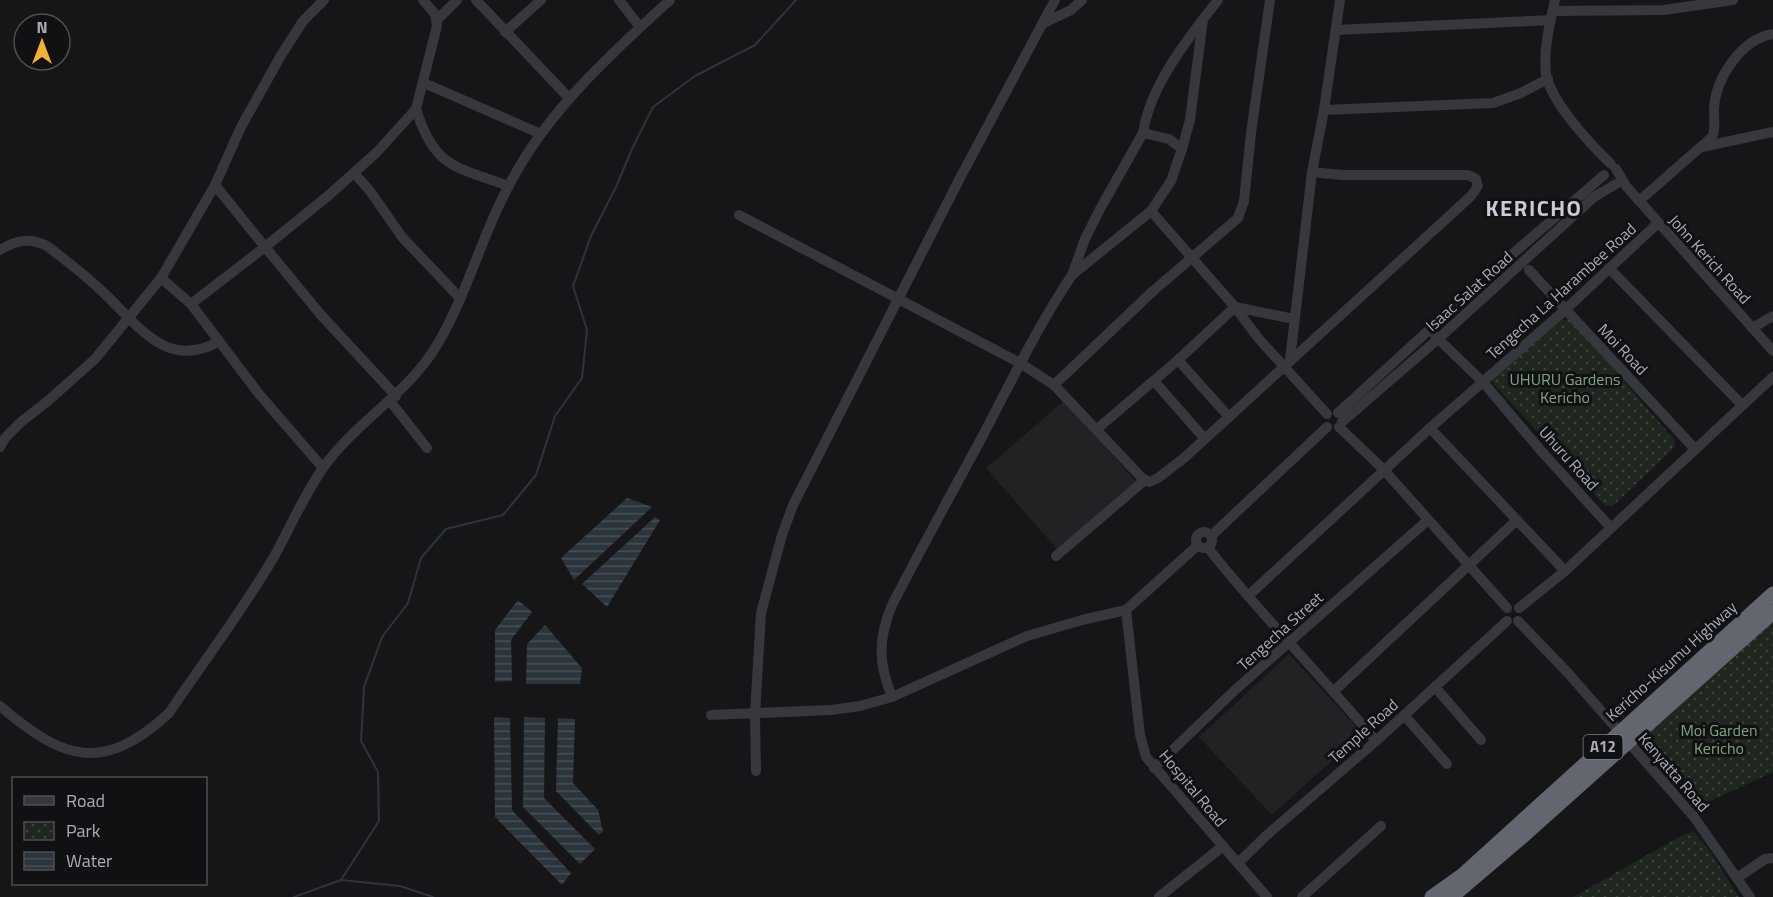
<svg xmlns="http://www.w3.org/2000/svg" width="1773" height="897" font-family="'Titillium Web',sans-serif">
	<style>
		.built { fill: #222225 }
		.park { fill: url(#park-dots) }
		.water { fill: url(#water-rules) }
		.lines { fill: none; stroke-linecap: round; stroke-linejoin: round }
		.stream { stroke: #2c353c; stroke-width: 2 }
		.minor { stroke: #37383d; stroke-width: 10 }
		.highway { stroke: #63666e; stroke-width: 15 }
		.labels { text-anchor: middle; stroke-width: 6; stroke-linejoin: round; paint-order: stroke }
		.shield { fill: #111113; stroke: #7b7e86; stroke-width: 1.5 }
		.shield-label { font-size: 15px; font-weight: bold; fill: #a8adb8 }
		.street-label { font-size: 16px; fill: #a8adb8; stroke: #111113 }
		.park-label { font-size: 16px; fill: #7fa381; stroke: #111113 }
		.district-label { font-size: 22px; font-weight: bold; letter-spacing: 1.5px; fill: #c9ccd4; stroke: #111113 }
	</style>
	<defs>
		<pattern id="park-dots" width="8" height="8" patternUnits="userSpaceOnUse" patternTransform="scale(1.5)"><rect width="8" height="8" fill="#1e261f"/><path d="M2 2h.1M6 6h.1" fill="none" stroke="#3c433d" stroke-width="1.8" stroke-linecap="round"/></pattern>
		<pattern id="water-rules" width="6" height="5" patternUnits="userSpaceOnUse" patternTransform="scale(1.5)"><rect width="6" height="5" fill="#2c353c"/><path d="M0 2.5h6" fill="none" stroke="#485056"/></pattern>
	</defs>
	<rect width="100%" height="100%" fill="#161618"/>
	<g class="built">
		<path d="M1065,400l71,82 -78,68 -72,-82z"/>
		<path d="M1289,654l73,79 -90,82 -73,-78z"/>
	</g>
	<g class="park">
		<path d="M1556,319l16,1 103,121 -1,7 -61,58h-8l-113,-124 2,-8z"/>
		<path d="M1773,622v150l-73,34 -63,-67z"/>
		<path d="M1693,831l17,20 29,46h-166l108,-61z"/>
	</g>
	<g class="water">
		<path d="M627,498l25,9 -78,73 -13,-22z"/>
		<path d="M655,517l5,3 -53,87 -25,-23z"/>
		<path d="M518,600l14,12 -21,28 1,41 -17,1v-52z"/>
		<path d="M545,625l37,43 -2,16h-54l1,-40z"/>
		<path d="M494,717l16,1 2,92 59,63 -9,12 -67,-68z"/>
		<path d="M524,717l21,1 -1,80 51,51 -15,15 -57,-57z"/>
		<path d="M558,718l17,1 -2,64 25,27 5,21 -4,4 -43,-44z"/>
	</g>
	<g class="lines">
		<g class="stream">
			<path d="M341,880l38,-59 -1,-49 -17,-31 3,-54 18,-50 26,-34 13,-45 25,-29 57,-14 33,-40 19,-59 27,-38 5,-48 -14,-44 18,-50 25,-49 16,-38 21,-42 42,-31 60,-31 41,-45"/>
			<path d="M294,897l47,-17 59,6 33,11"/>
		</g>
		<g class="minor">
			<path d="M476,0l93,98"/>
			<path d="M619,0l21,27"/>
			<path d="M1555,0c-5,22 -12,51 -9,74 5,28 44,70 65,90"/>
			<path d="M1553,11l111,-1 69,-10"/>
			<path d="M437,20l20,-20"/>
			<path d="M1042,24l29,-14 11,-10"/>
			<path d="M1336,30l215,-10"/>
			<path d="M505,32l36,-32"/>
			<path d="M424,83l117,51"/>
			<path d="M416,109c18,59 40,58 93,77"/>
			<path d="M1324,110l169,-7 28,-10 27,-14"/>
			<path d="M1143,133l26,6 13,10 -11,32 -20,30 -79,64 13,-36 15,-30z"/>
			<path d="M1143,133c7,-48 46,-96 75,-133"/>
			<path d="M1702,147l71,-15"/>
			<path d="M1182,149l8,-29 13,-101"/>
			<path d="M1616,169l10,17 147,165"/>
			<path d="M354,173l16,18 32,46 58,61"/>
			<path d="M215,185l50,62 64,-52 48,-43 39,-43 21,-83 -2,-12 -12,-14"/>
			<path d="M1639,201l73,-64c4,-9 2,-17 2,-27 1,-31 27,-71 59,-76"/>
			<path d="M1151,211l84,96 59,12"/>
			<path d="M739,215l281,148 34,22 87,92 8,5 9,-4 26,-20 262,-239 25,-23 7,-10 -2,-7 -8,-4h-126l-30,-3"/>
			<path d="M0,250c16,-10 30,-13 47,-4 20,15 39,30 57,47 34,32 62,77 114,49"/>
			<path d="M1609,268l133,137"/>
			<path d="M1529,270l166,179"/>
			<path d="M161,278l30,26 68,90 64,74"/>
			<path d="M191,304l74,-57 56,68 75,81"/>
			<path d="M1752,328l21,-12"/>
			<path d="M1435,336l48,46 60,71 68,75"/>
			<path d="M1178,360l51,57"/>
			<path d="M1290,360l22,-188 12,-62 16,-110"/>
			<path d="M1154,381l51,58"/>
			<path d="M1054,385l98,-93 86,-74 6,-17 7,-68 19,-133"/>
			<path d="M390,401l37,47"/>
			<path d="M1338,413l171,-156 95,-82"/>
			<path d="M1342,422l96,-83 156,-142 22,-13"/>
			<path d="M1339,427l45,43 123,138"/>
			<path d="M1430,428l135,143"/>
			<path d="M1097,429l81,-69 57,-53 24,32 68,75"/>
			<path d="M0,447l5,-9 16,-16 28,-22 46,-41 66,-81 54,-93 26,-58 39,-70 23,-36 21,-21"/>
			<circle cx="1204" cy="540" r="8"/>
			<path d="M1211,536l116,-109"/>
			<path d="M1208,548c53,67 113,127 168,193"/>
			<path d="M1056,556l89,-76"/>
			<path d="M1248,596l182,-168 135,-118 93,-87"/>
			<path d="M1519,608l46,-37 208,-194"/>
			<path d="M1126,610l14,125 6,22 121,140"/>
			<path d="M1126,610l71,-64"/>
			<path d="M1518,621l50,52 126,144 56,80"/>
			<path d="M1435,687l46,53"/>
			<path d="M1334,691l183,-171"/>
			<path d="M892,697c-14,-35 -14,-58 0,-92 29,-56 59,-111 89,-166 29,-55 56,-112 91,-164"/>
			<path d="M0,706c63,54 103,68 169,7 35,-52 74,-103 106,-158 16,-29 29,-60 48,-87 32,-46 85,-74 114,-123 32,-54 46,-115 77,-169 38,-69 98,-123 156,-176"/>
			<path d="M711,715l120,-5 29,-4 32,-9 135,-61 55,-16 44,-10"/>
			<path d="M1404,715l43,49"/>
			<path d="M1154,768l81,-78 193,-170"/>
			<path d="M756,771l-1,-57 6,-101 21,-78 11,-30 167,-327 95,-178"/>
			<path d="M1238,863l30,-29 108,-93 131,-120"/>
			<path d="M1737,878l28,-19 8,-1"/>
			<path d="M1159,897l64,-51"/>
			<path d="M1302,897l79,-71"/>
		</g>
		<g class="highway">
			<path d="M1432,897l31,-22 310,-281"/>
			<path d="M1451,897l74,-63 248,-222"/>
		</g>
	</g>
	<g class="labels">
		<rect class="shield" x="1583.5" y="735" width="39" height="24" rx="4.5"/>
		<g class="shield-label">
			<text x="1603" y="752">A12</text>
		</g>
		<g class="street-label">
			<text transform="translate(1710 259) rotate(48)" y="6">John Kerich Road</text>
			<text transform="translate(1469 291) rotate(-42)" y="6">Isaac Salat Road</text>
			<text transform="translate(1561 291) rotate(-42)" y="6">Tengecha La Harambee Road</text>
			<text transform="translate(1623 349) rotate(46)" y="6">Moi Road</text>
			<text transform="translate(1569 458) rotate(48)" y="6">Uhuru Road</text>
			<text transform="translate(1280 631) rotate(-42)" y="6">Tengecha Street</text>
			<text transform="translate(1671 661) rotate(-42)" y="6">Kericho-Kisumu Highway</text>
			<text transform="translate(1363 731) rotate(-42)" y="6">Temple Road</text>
			<text transform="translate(1674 772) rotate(49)" y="6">Kenyatta Road</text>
			<text transform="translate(1193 788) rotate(50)" y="6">Hospital Road</text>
		</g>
		<g class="park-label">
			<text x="1565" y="385">UHURU Gardens<tspan x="1565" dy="18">Kericho</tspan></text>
			<text x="1719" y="736">Moi Garden<tspan x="1719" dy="18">Kericho</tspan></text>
		</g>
		<g class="district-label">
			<text x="1534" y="216">KERICHO</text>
		</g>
	</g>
	<rect x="12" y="777" width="195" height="108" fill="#111113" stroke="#4d4f55" stroke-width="1.5"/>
	<rect x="24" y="796" width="30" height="9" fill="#37383d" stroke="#4d4f55" stroke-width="1.5"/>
	<text x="66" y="807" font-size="18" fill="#a8adb8">Road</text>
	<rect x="24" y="822" width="30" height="18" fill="url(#park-dots)" stroke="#4d4f55" stroke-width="1.5"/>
	<text x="66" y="837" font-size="18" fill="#a8adb8">Park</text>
	<rect x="24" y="852" width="30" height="18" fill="url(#water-rules)" stroke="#4d4f55" stroke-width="1.5"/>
	<text x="66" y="867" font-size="18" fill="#a8adb8">Water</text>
	<g transform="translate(42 42)"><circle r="28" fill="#111113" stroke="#4d4f55" stroke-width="1.5"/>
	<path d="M0-4.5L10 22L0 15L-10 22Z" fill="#f2b134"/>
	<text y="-9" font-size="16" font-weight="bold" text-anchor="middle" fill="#a8adb8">N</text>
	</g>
</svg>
